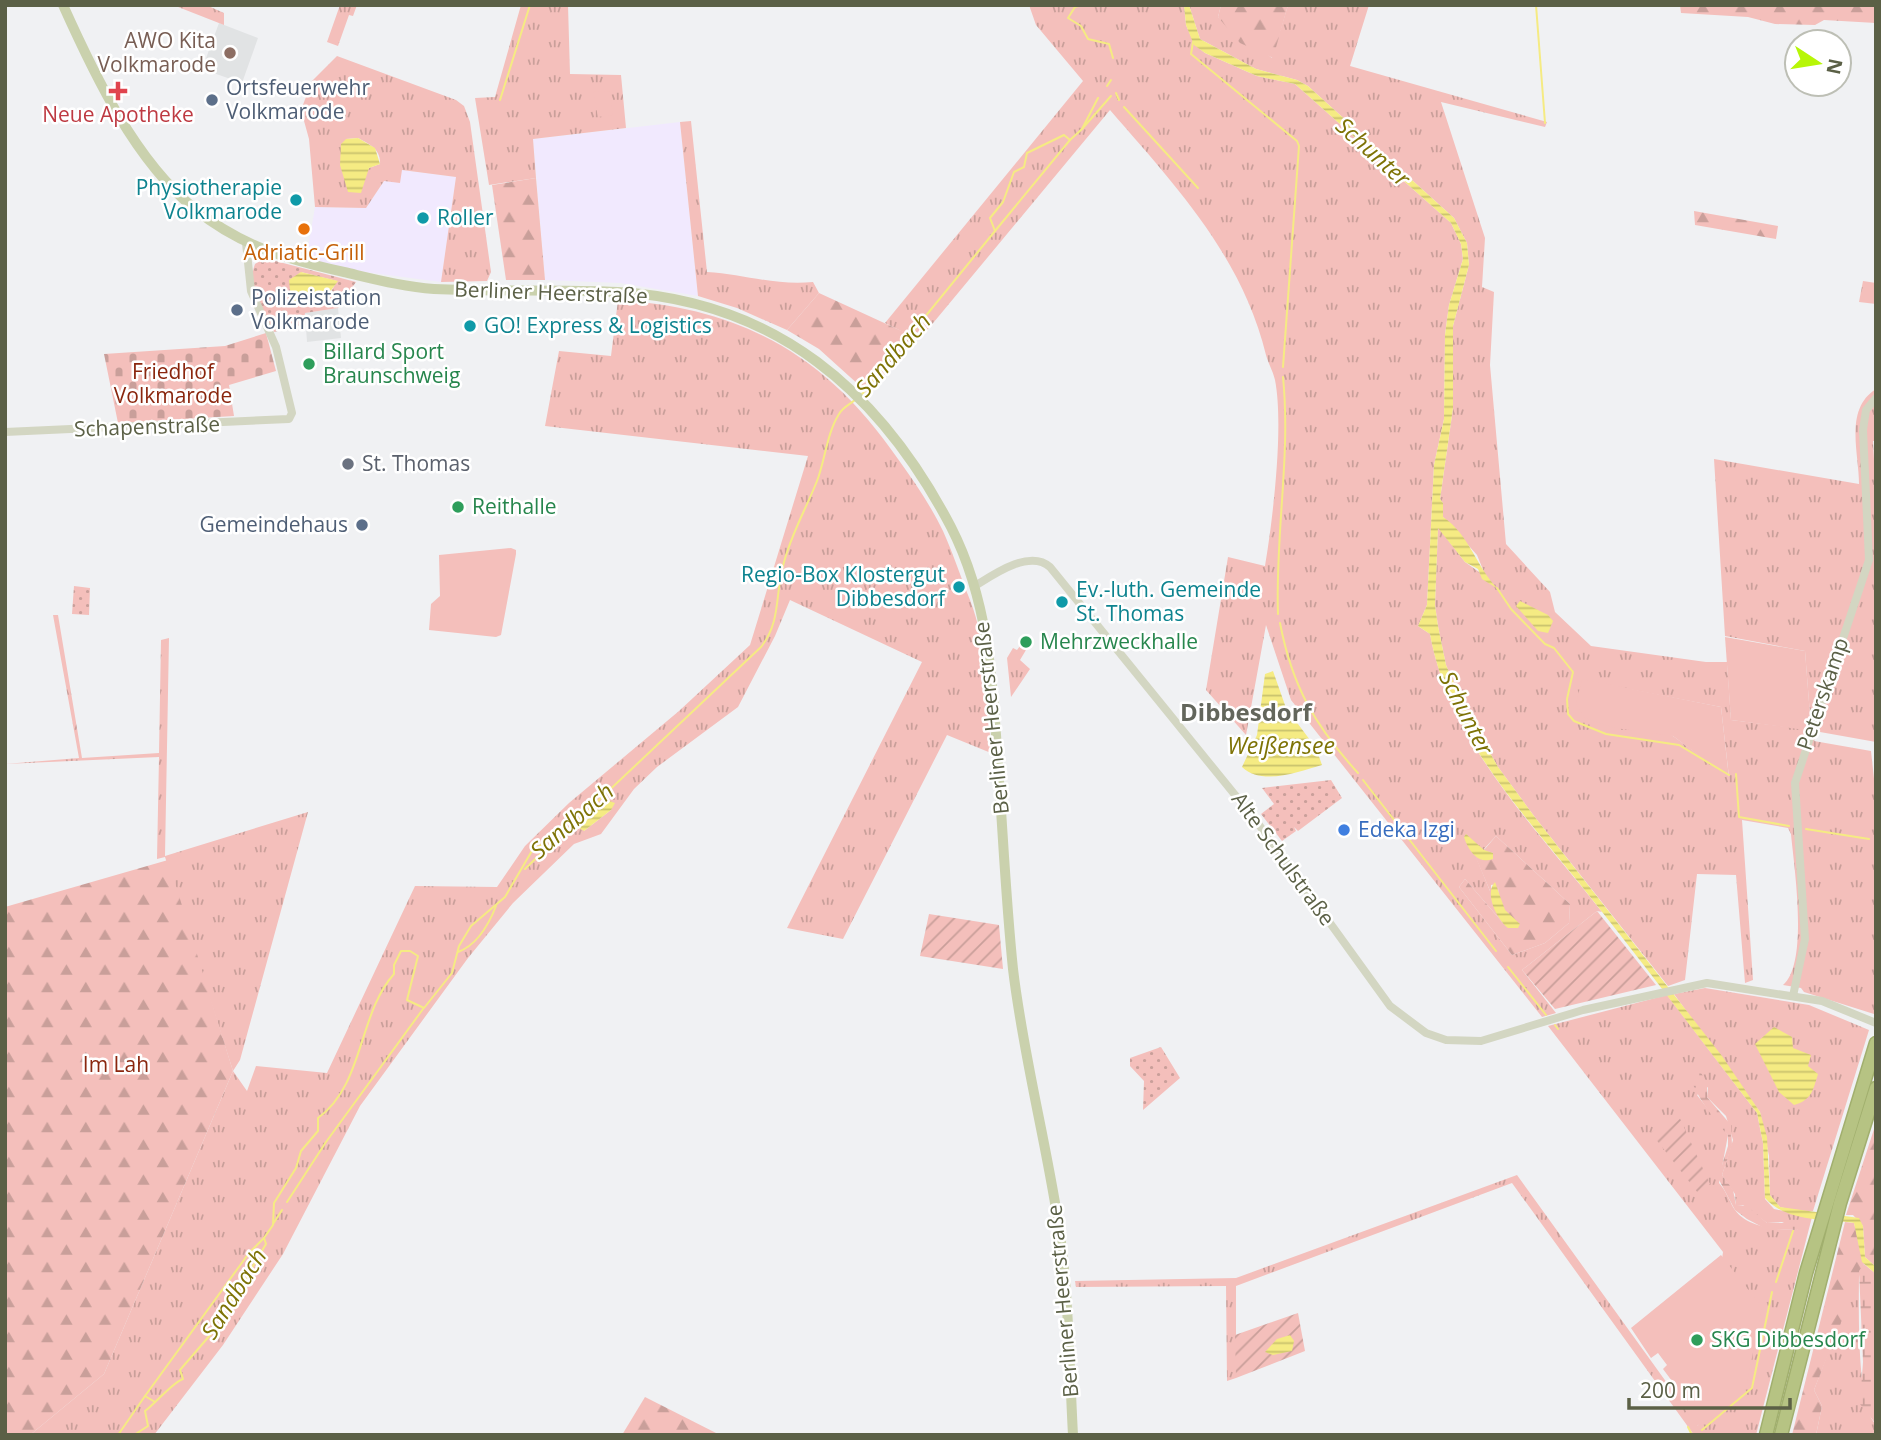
<svg xmlns="http://www.w3.org/2000/svg" width="1881" height="1440" font-family="'Open Sans',sans-serif">
	<style>
		.commercial { fill: #f1e9fe }
		.education { fill: #e1e3e4 }
		.grass { fill: url(#grass-tufts); fill-rule: evenodd }
		.forest { fill: url(#forest-firs) }
		.wetland { fill: url(#wetland-marsh) }
		.cemetery { fill: url(#cemetery-stones) }
		.park { fill: url(#park-dots); fill-rule: evenodd }
		.garden { fill: url(#garden-furrows) }
		.pitch { fill: #f4bfbb }
		.water { fill: url(#water-rules) }
		.lines { fill: none; stroke-linecap: round; stroke-linejoin: round }
		.stream { stroke: #f5eb83; stroke-width: 2 }
		.highway-casing { stroke: #a1af6e; stroke-width: 15 }
		.minor { stroke: #d3d6c2; stroke-width: 8 }
		.major { stroke: #cad1ad; stroke-width: 10 }
		.highway { stroke: #b6c383; stroke-width: 12 }
		.education-dot { fill: #8d6e63; stroke: #fff; stroke-width: 2.5 }
		.health-dot { fill: #e0444e; stroke: #fff; stroke-width: 2.5 }
		.service-dot { fill: #5c6f8a; stroke: #fff; stroke-width: 2.5 }
		.culture-dot { fill: #0f9aa8; stroke: #fff; stroke-width: 2.5 }
		.food-dot { fill: #e8710a; stroke: #fff; stroke-width: 2.5 }
		.leisure-dot { fill: #2e9e5b; stroke: #fff; stroke-width: 2.5 }
		.worship-dot { fill: #6b7280; stroke: #fff; stroke-width: 2.5 }
		.shop-dot { fill: #3f7fe0; stroke: #fff; stroke-width: 2.5 }
		.labels { text-anchor: middle; stroke-width: 5; stroke-linejoin: round; paint-order: stroke }
		.education-label { font-size: 21px; fill: #785e54; stroke: #fff; text-anchor: end }
		.service-label { font-size: 21px; fill: #4e5e75; stroke: #fff; text-anchor: start }
		.health-label { font-size: 21px; fill: #be3a42; stroke: #fff }
		.culture-label { font-size: 21px; fill: #0d838f; stroke: #fff; text-anchor: start }
		.food-label { font-size: 21px; fill: #c56008; stroke: #fff }
		.street-label { font-size: 21px; fill: #5b6046; stroke: #fff }
		.leisure-label { font-size: 21px; fill: #27864d; stroke: #fff; text-anchor: start }
		.park-label { font-size: 21px; fill: #8a260e; stroke: #fff }
		.worship-label { font-size: 21px; fill: #5b616d; stroke: #fff; text-anchor: start }
		.shop-label { font-size: 21px; fill: #366cbe; stroke: #fff; text-anchor: start }
		.water-label { font-size: 23px; font-style: italic; fill: #7e7306; stroke: #fff }
		.quarter-label { font-size: 24px; font-weight: bold; fill: #63665c; stroke: #fff }
	</style>
	<defs>
		<pattern id="grass-tufts" width="24" height="20" patternUnits="userSpaceOnUse" patternTransform="scale(1.75)"><rect width="24" height="20" fill="#f4bfbb"/><path d="M3 7l-1-3M5 7V3M7 7l1-3M15 17l-1-3M17 17v-4M19 17l1-3" fill="none" stroke="#c99f9a"/></pattern>
		<pattern id="forest-firs" width="22" height="20" patternUnits="userSpaceOnUse" patternTransform="scale(1.75)"><rect width="22" height="20" fill="#f4bfbb"/><path d="M5 1l3.5 6h-7zM16 11l3.5 6h-7z" fill="#c99f9a"/></pattern>
		<pattern id="wetland-marsh" width="20" height="14" patternUnits="userSpaceOnUse" patternTransform="scale(1.75)"><rect width="20" height="14" fill="#f4bfbb"/><path d="M1 5h8M5 5V1M11 12h8M15 12V8" fill="none" stroke="#c99f9a"/></pattern>
		<pattern id="cemetery-stones" width="16" height="16" patternUnits="userSpaceOnUse" patternTransform="scale(1.75)"><rect width="16" height="16" fill="#f4bfbb"/><path d="M2 7V4a2 2 0 0 1 4 0v3zM10 15v-3a2 2 0 0 1 4 0v3z" fill="#c99f9a"/></pattern>
		<pattern id="park-dots" width="8" height="8" patternUnits="userSpaceOnUse" patternTransform="scale(1.75)"><rect width="8" height="8" fill="#f4bfbb"/><path d="M2 2h.1M6 6h.1" fill="none" stroke="#c99f9a" stroke-width="1.8" stroke-linecap="round"/></pattern>
		<pattern id="garden-furrows" width="10" height="10" patternUnits="userSpaceOnUse" patternTransform="scale(1.75)"><rect width="10" height="10" fill="#f4bfbb"/><path d="M-1 1l2-2M0 10L10 0M9 11l2-2" fill="none" stroke="#c99f9a"/></pattern>
		<pattern id="water-rules" width="6" height="5" patternUnits="userSpaceOnUse" patternTransform="scale(1.75)"><rect width="6" height="5" fill="#f5eb83"/><path d="M0 2.5h6" fill="none" stroke="#c9c26d"/></pattern>
	</defs>
	<rect width="100%" height="100%" fill="#f0f1f3"/>
	<g class="commercial">
		<path d="M680,122l18,174 -78,-13 -75,-3 -12,-141z"/>
		<path d="M402,170l54,7 -15,105 -84,-11 -51,-12 9,-52 51,1 18,-27z"/>
	</g>
	<g class="education">
		<path d="M219,23l39,15 -16,45 -40,-14z"/>
		<path d="M338,308l3,30 -34,4 -2,-29z"/>
	</g>
	<g class="grass">
		<path d="M173,5h33l18,8v12z"/>
		<path d="M340,5h17l-4,11 -4,-1 -11,31 -11,-4z"/>
		<path d="M521,5h47l2,69 51,1 5,53 -93,11 3,39 -47,7 -14,-87 20,-1z"/>
		<path d="M1029,5h155l2,20 9,20 10,8 52,23 38,8 156,139 10,21 2,15 -14,46 -4,30 -1,84 -10,46 -7,140 -9,21 12,8c20,110 106,194 172,278l-5,-1 -75,59 34,43 -14,4 -251,-317 -25,-75 -20,110 -40,-45 22,-133 37,9c8,-48 19,-140 10,-186 -2,-9 -7,-17 -9,-25 -24,-99 -91,-170 -156,-245l-186,224 -8,-2 -47,64 -9,-10 45,-53 -20,-10 198,-242 -47,-56zM1496,836l74,68 -1,19 -24,20 -33,12 -53,-68 6,-8 38,44 5,5h10l2,-4c-14,-14 -22,-17 -22,-40l-3,-2 -5,9 -14,-34 13,4 4,-2v-6l-9,-4z"/>
		<path d="M1189,5h32l-3,12 54,41 16,-53h81l-19,61 197,56 -2,5 -104,-25 44,136 -3,49 12,5 -4,73 16,179 44,48 5,20 36,34 115,16h21l4,58 74,9 5,-14 -5,-64 -80,-15 -11,-177 145,25c0,-31 -15,-75 17,-95v52h-3l3,55v246l-56,-10 -6,9 57,10 5,46 -2,217 -70,-22 -3,-4 -18,-3c26,-22 11,-118 8,-151l-3,-6 -46,-8 11,160 -8,3 -9,-108 -39,-1 -12,106 -17,6 -134,-170 -36,-49 -33,-59 -19,-43 -8,-39 -3,-21 3,-78 27,35 21,15 -9,-22 -34,-38v-14l-3,-4 13,-91v-82l16,-61 -2,-22 -13,-25 -146,-132 -11,-6 -41,-11 -56,-30zM1582,680l139,27 8,70 -56,-41z"/>
		<path d="M337,56l119,44 8,6 6,16 21,150 -4,9 -46,1 15,-105 -54,-7 -2,13 -16,-2 -18,27 -51,-1 -6,-68 -8,-29 11,-29zM358,138c11,6 23,11 22,26l-11,4 -4,7 -19,-36z"/>
		<path d="M691,121l16,151c36,2 69,14 106,10l6,11 -32,37 -50,-22 -39,-12 -18,-174z"/>
		<path d="M1863,281l13,2v21l-17,-2z"/>
		<path d="M618,300c125,8 209,56 280,159 16,22 33,47 45,72 10,22 18,47 27,69 18,46 18,105 21,153l-44,-18 -104,204 -56,-11 135,-266 -132,-62 -15,36 -37,71 -81,60 -23,22 -33,45 -27,10 -61,59 -45,55 -108,148 -77,148 -60,91 -69,90h-124l74,-61 129,-303 -68,-214 -8,2 2,-102 -154,7 74,-6 -26,-143h5l24,143 77,-5 2,-113 8,-2 -4,218 143,-44 -68,248 -7,11 14,20 9,-25 71,7 88,-187 82,1 28,-41 44,-43 110,-92 71,-66 58,-189 -263,-30 14,-75 52,5zM607,800l4,10 -27,21 -2,-9z"/>
		<path d="M1020,646l6,4 -6,10 10,9 -19,28 -4,-39 6,-10 4,2z"/>
		<path d="M1705,988l104,17 60,25 -56,181h-15l-18,-4 -10,-12 -1,-39 -9,-44 -86,-118z"/>
		<path d="M1667,995l90,118 6,30 2,56 9,10 38,8 -56,218h-62l-182,-252 -276,103v92l-9,3 -1,-95 -150,1 -1,-6 161,-3 281,-103 181,251 25,-174 -175,-226zM1708,1087l-1,10 19,19 7,24 -11,35 13,19 1,12 7,-1 24,18 15,-1 16,8c-20,0 -53,-2 -65,-23 -5,-9 -7,-16 -14,-24l9,-48 -31,-40z"/>
		<path d="M1859,1271c0,29 -3,137 17,153v11h-60l6,-29 -8,-16z"/>
	</g>
	<g class="forest">
		<path d="M1221,5h67l-15,53 -33,-15 -22,-26z"/>
		<path d="M1680,5h196v18l-52,-3 -9,5 -40,-1 -27,-7 -67,-4z"/>
		<path d="M536,178l9,102h-39l-14,-95z"/>
		<path d="M1694,211l84,15 -2,13 -81,-14z"/>
		<path d="M819,293l87,40 -46,53 -41,-37 -32,-19z"/>
		<path d="M1496,836l74,68 -1,19 -24,20 -33,12 -53,-68 6,-8 38,44 13,-2c-13,-5 -18,-23 -18,-37l-7,1v8l-16,-37 9,4 9,-7 -9,-3z"/>
		<path d="M168,860l65,211 -129,303 -74,61h-25v-528z"/>
		<path d="M1876,1123v144l-11,-10 -2,-31 -10,-11h-7z"/>
		<path d="M1845,1222l9,1 10,41 -50,126 8,16 -6,29h-24z"/>
		<path d="M645,1397l75,38h-98z"/>
	</g>
	<g class="wetland">
		<path d="M1696,1072l5,1 6,9v15l24,28 1,20 -10,30 11,15 3,15 11,1 20,17h27l4,7 -32,-1 -19,-10 -12,-9 -17,-32 10,-32v-11c-10,-10 -40,-49 -37,-62z"/>
		<path d="M1864,1264l12,10v150l-16,-20 3,-42 -4,-91z"/>
	</g>
	<path class="cemetery" d="M266,333l10,38 -47,14 5,31 -116,7 -14,-69 121,-8z"/>
	<g class="park">
		<path d="M264,258l92,24 -18,26 -33,5v11l-31,8c-11,-20 -28,-45 -19,-68zM301,272l36,9 -10,18z"/>
		<path d="M74,586l16,2 -1,27 -17,-1z"/>
		<path d="M1331,780l11,18 -44,33 -4,-4 2,4 -14,10 -21,-27 13,-10 -12,-16z"/>
		<path d="M1161,1047l19,31 -37,32 1,-29 -14,-15v-8z"/>
	</g>
	<g class="garden">
		<path d="M1597,911l59,74 -101,24 -33,-39z"/>
		<path d="M929,914l70,11 4,44 -83,-13z"/>
		<path d="M1677,1112l33,72 -12,9 -47,-60z"/>
		<path d="M1298,1313l7,38 -69,27 -1,-43z"/>
	</g>
	<g class="pitch">
		<path d="M610,91l3,24 -15,2 -5,-25z"/>
		<path d="M511,548l5,2v4l-15,81 -5,2 -67,-7 2,-26 9,-8 -1,-41z"/>
		<path d="M1725,637l80,14 5,64 -5,15 -74,-10z"/>
		<path d="M1582,679l139,28 8,71 -56,-42 -58,-8 -30,-10 -9,-14z"/>
		<path d="M1721,1255l41,52 -15,76 -50,43 -30,-41 5,-4 -9,-12 4,-4 -9,-12 -7,5 -20,-30z"/>
	</g>
	<g class="water">
		<path d="M1184,5h5l11,34 56,30 41,11 11,6 146,132 13,25 2,22 -16,61v82l-13,91 3,4v14c27,18 33,50 55,72l-16,-10 -4,-10 -13,-7 -27,-34 -3,77 3,21 8,39 19,43 33,59 36,49 188,240 38,56 7,25 3,58 10,12 79,11 4,8 2,31 11,10v7l-14,-12 -8,-39c-30,-4 -68,-1 -89,-25l-2,-55 -6,-30c-54,-70 -107,-141 -162,-210 -64,-82 -146,-162 -165,-269l-12,-8 9,-21 7,-140 10,-46 1,-84 4,-30 14,-46 -2,-15 -10,-21 -156,-139 -38,-8 -52,-23 -11,-8 -8,-20z"/>
		<path d="M358,138l17,10 5,16 -11,4 -8,25 -13,-1 -8,-27 1,-21 5,-5z"/>
		<path d="M301,272l37,9 -17,23 -19,1 -11,-6 -2,-19z"/>
		<path d="M1520,601l28,14 5,6 -5,12 -10,-2 -22,-25z"/>
		<path d="M1273,671l13,37 30,40 6,17c-24,7 -60,21 -80,2l15,-32 8,-61z"/>
		<path d="M607,800l8,3 -4,7 -27,21 -5,-3z"/>
		<path d="M1466,834l18,16 9,3v6c-15,6 -25,-9 -29,-22z"/>
		<path d="M1495,882l10,28 15,14 -2,4h-10c-11,-9 -24,-34 -13,-46z"/>
		<path d="M1774,1027l18,10 1,11 18,7 -3,11 10,8c-5,16 -6,26 -24,31l-15,-13 -24,-48z"/>
		<path d="M1290,1335l4,6 -2,10 -19,4 -8,-3 12,-13z"/>
	</g>
	<g class="lines">
		<g class="stream">
			<path d="M1082,5l-7,2 -7,11 13,8 7,13 21,5 4,14"/>
			<path d="M1536,5l9,118"/>
			<path d="M1193,42l-2,12 106,87 2,5 -16,221"/>
			<path d="M1107,86l4,-6"/>
			<path d="M1116,93l3,7"/>
			<path d="M500,100l30,-95"/>
			<path d="M1124,107l74,81"/>
			<path d="M1082,129l29,-33"/>
			<path d="M995,231l75,-91"/>
			<path d="M862,394l133,-163 -5,-13 13,-16 11,-30 10,-5 3,-14 37,-18 6,5 12,-11 16,-31"/>
			<path d="M1497,588l14,21 34,35 9,4 19,24 -6,27 1,15 6,7 32,13 73,11 50,30"/>
			<path d="M1278,614c-3,-80 13,-158 5,-237"/>
			<path d="M1280,623c12,63 35,103 78,150"/>
			<path d="M1736,774l3,43 50,9"/>
			<path d="M1363,780l133,171"/>
			<path d="M1806,829l63,10"/>
			<path d="M525,869l37,-36"/>
			<path d="M458,952c19,-7 31,-28 38,-46"/>
			<path d="M1508,967l38,48"/>
			<path d="M1555,1025l3,4"/>
			<path d="M287,1202l39,-60 97,-133"/>
			<path d="M273,1224l9,-14"/>
			<path d="M1776,1282l17,-51"/>
			<path d="M145,1396l104,-143 15,-15"/>
			<path d="M1688,1427l4,8"/>
			<path d="M1702,1430l50,-42 20,-96"/>
			<path d="M118,1435l27,-39 10,6"/>
			<path d="M134,1435l14,-9 -3,-15c11,-8 28,-29 38,-32l-3,-9 31,-36 4,-14 19,-22 32,-54 -2,-6 9,-13 1,-22 22,-35 5,-17 17,-20v-13c46,-33 40,-104 76,-144v-9l7,-14h9l8,5 -11,44 17,8 28,-35 7,-27 12,-20 34,-29 28,-48 13,-6 9,-12h11l195,-184c20,-25 14,-52 22,-81 7,-30 23,-57 34,-85 8,-21 10,-48 22,-67 3,-6 11,-10 16,-14"/>
		</g>
		<defs>
			<g id="highway">
				<path d="M1766,1435l40,-162 70,-230"/>
				<path d="M1781,1435l59,-232 36,-115"/>
			</g>
		</defs>
		<use href="#highway" class="highway-casing"/>
		<g class="minor">
			<path d="M5,432l284,-13 3,-6 -16,-66 -25,-56 -5,-48"/>
			<path d="M975,586c19,-12 55,-37 75,-19l207,255 133,184 36,27 20,7 35,1 102,-31 124,-27 115,18 54,22"/>
			<path d="M1793,996l12,-57 -10,-156 74,-223 -6,-130 3,-20 10,-12"/>
		</g>
		<path class="major" d="M63,5c31,69 72,156 132,204 45,37 94,51 149,63 30,7 60,15 90,17 61,3 123,0 184,3 158,9 262,99 333,235 38,74 42,157 47,239 5,68 8,136 15,203 10,85 32,168 45,252 11,70 11,142 15,214"/>
		<use href="#highway" class="highway"/>
	</g>
	<circle class="education-dot" cx="230" cy="53" r="7"/>
	<path class="health-dot" d="M114.5 80.5h7v7h7v7h-7v7h-7v-7h-7v-7h7z"/>
	<g class="service-dot">
		<circle cx="212" cy="100" r="7"/>
		<circle cx="237" cy="310" r="7"/>
		<circle cx="362" cy="525" r="7"/>
	</g>
	<g class="culture-dot">
		<circle cx="296" cy="200" r="7"/>
		<circle cx="423" cy="218" r="7"/>
		<circle cx="470" cy="326" r="7"/>
		<circle cx="959" cy="587" r="7"/>
		<circle cx="1062" cy="602" r="7"/>
	</g>
	<circle class="food-dot" cx="304" cy="229" r="7"/>
	<g class="leisure-dot">
		<circle cx="309" cy="364" r="7"/>
		<circle cx="458" cy="507" r="7"/>
		<circle cx="1026" cy="642" r="7"/>
		<circle cx="1697" cy="1340" r="7"/>
	</g>
	<circle class="worship-dot" cx="348" cy="464" r="7"/>
	<circle class="shop-dot" cx="1344" cy="830" r="7"/>
	<g class="labels">
		<g class="education-label">
			<text x="216" y="48">AWO Kita<tspan x="216" dy="24">Volkmarode</tspan></text>
		</g>
		<g class="service-label">
			<text x="226" y="95">Ortsfeuerwehr<tspan x="226" dy="24">Volkmarode</tspan></text>
			<text x="251" y="305">Polizeistation<tspan x="251" dy="24">Volkmarode</tspan></text>
			<text x="348" y="532" text-anchor="end">Gemeindehaus</text>
		</g>
		<g class="health-label">
			<text x="118" y="122">Neue Apotheke</text>
		</g>
		<g class="culture-label">
			<text x="282" y="195" text-anchor="end">Physiotherapie<tspan x="282" dy="24">Volkmarode</tspan></text>
			<text x="437" y="225">Roller</text>
			<text x="484" y="333">GO! Express &amp; Logistics</text>
			<text x="945" y="582" text-anchor="end">Regio-Box Klostergut<tspan x="945" dy="24">Dibbesdorf</tspan></text>
			<text x="1076" y="597">Ev.-luth. Gemeinde<tspan x="1076" dy="24">St. Thomas</tspan></text>
		</g>
		<g class="food-label">
			<text x="304" y="260">Adriatic-Grill</text>
		</g>
		<g class="street-label">
			<text transform="translate(551 293) rotate(2)" y="7">Berliner Heerstraße</text>
			<text transform="translate(147 427) rotate(-2)" y="7">Schapenstraße</text>
			<text transform="translate(1823 694) rotate(-71)" y="7">Peterskamp</text>
			<text transform="translate(992 718) rotate(-96)" y="7">Berliner Heerstraße</text>
			<text transform="translate(1283 859) rotate(54)" y="7">Alte Schulstraße</text>
			<text transform="translate(1063 1301) rotate(-95)" y="7">Berliner Heerstraße</text>
		</g>
		<g class="leisure-label">
			<text x="323" y="359">Billard Sport<tspan x="323" dy="24">Braunschweig</tspan></text>
			<text x="472" y="514">Reithalle</text>
			<text x="1040" y="649">Mehrzweckhalle</text>
			<text x="1711" y="1347">SKG Dibbesdorf</text>
		</g>
		<g class="park-label">
			<text x="173" y="379">Friedhof<tspan x="173" dy="24">Volkmarode</tspan></text>
			<text x="116" y="1072">Im Lah</text>
		</g>
		<g class="worship-label">
			<text x="362" y="471">St. Thomas</text>
		</g>
		<g class="shop-label">
			<text x="1358" y="837">Edeka Izgi</text>
		</g>
		<g class="water-label">
			<text transform="translate(1373 152) rotate(42)" y="8">Schunter</text>
			<text transform="translate(893 355) rotate(-49)" y="8">Sandbach</text>
			<text transform="translate(1466 713) rotate(63)" y="8">Schunter</text>
			<text x="1281" y="754">Weißensee</text>
			<text transform="translate(572 821) rotate(-41)" y="8">Sandbach</text>
			<text transform="translate(234 1294) rotate(-58)" y="8">Sandbach</text>
		</g>
		<g class="quarter-label">
			<text x="1246" y="721">Dibbesdorf</text>
		</g>
	</g>
	<rect width="1881" height="1440" fill="none" stroke="#5b6046" stroke-width="14"/>
	<g transform="translate(1818 63) rotate(102)"><circle r="33" fill="#ffffff" stroke="#bdbfb5" stroke-width="2"/>
	<path d="M0-5L12 26L0 18L-12 26Z" fill="#b7f607"/>
	<text y="-10" font-size="19" font-weight="bold" text-anchor="middle" fill="#5b6046">N</text>
	</g>
	<path d="M1629 1398v10h161v-10" fill="none" stroke="#5b6046" stroke-width="3.5"/>
	<text x="1640" y="1398" font-size="21" fill="#5b6046" stroke="#ffffff" stroke-width="5" paint-order="stroke">200 m</text>
</svg>
